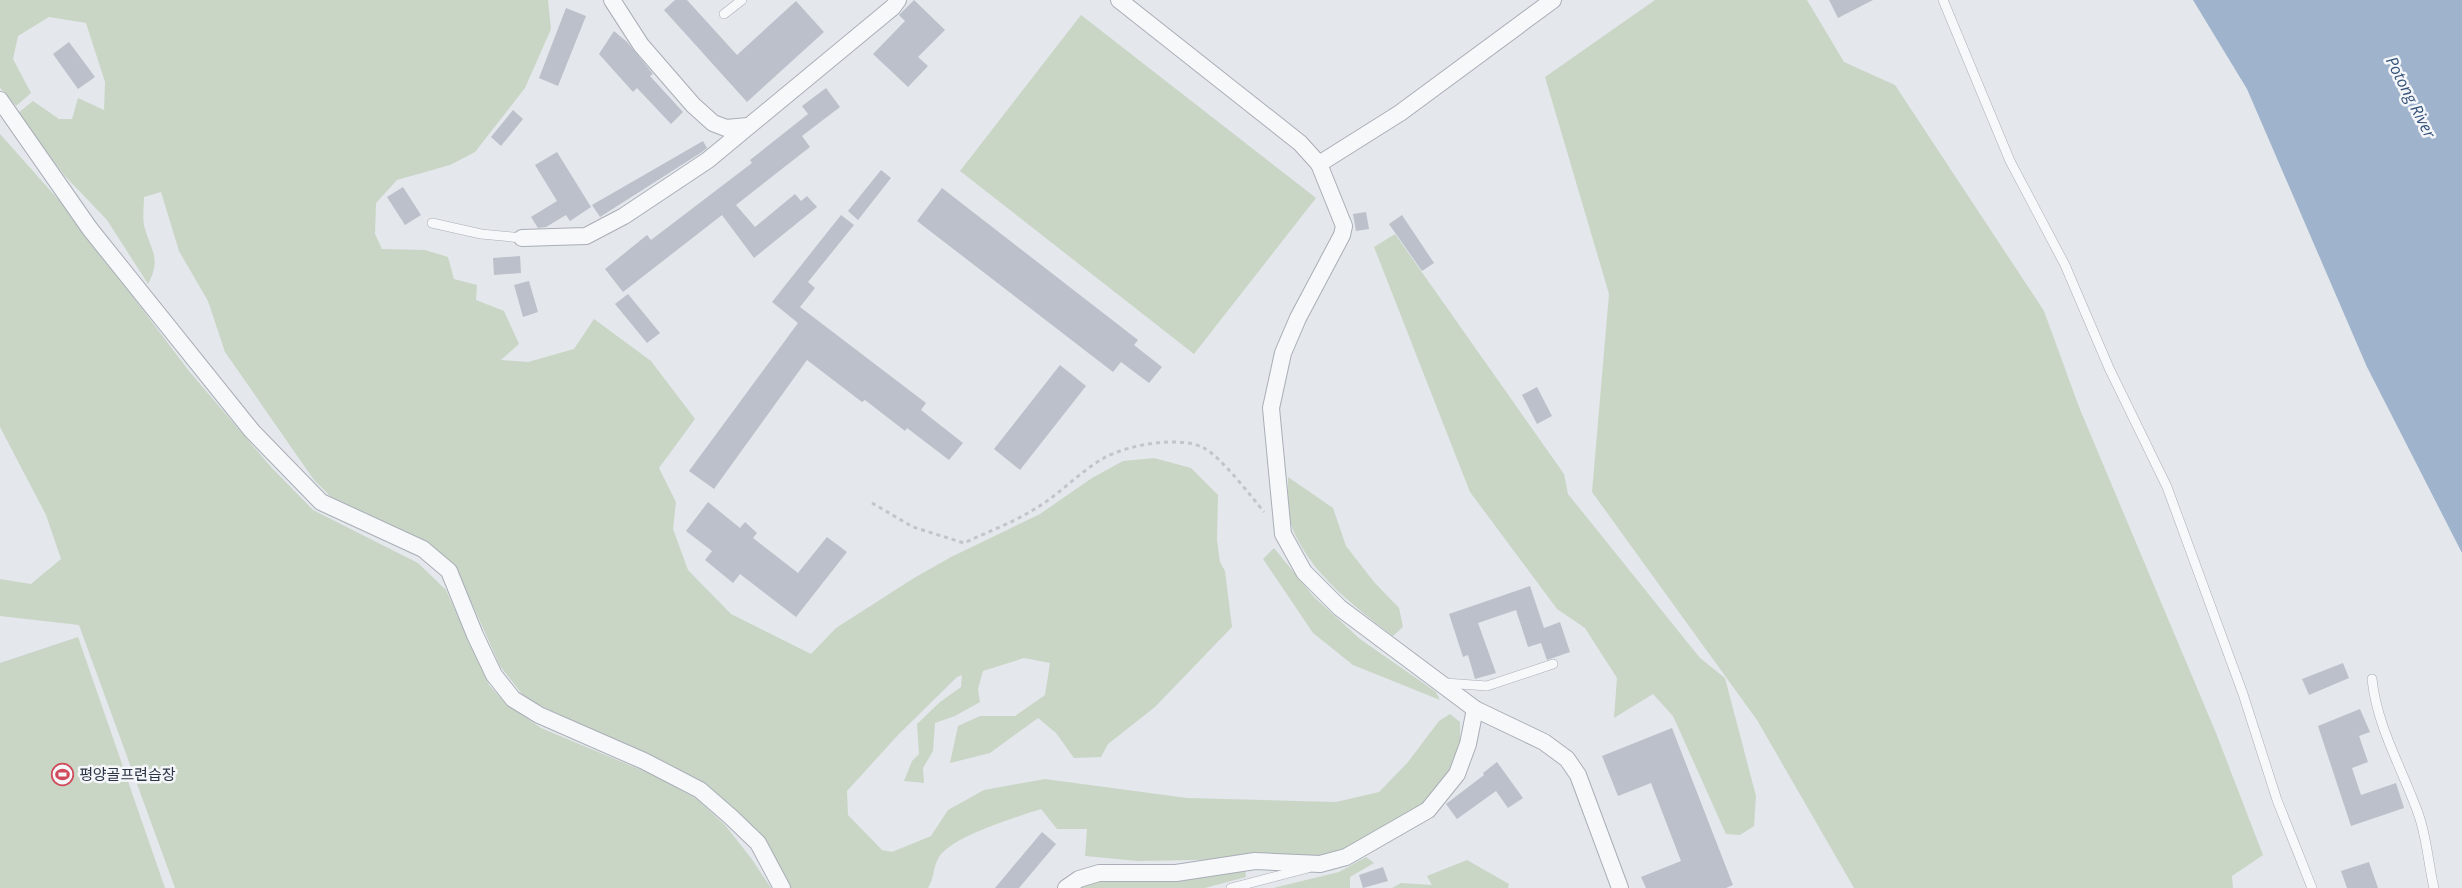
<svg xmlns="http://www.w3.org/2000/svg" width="2462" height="888" font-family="'Open Sans','Noto Sans KR',sans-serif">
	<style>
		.green { fill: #c9d6c5 }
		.water { fill: #9fb4cc }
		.building { fill: #bbc0ca }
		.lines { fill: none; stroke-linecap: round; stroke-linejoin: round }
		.service-casing { stroke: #a9aeb7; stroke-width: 10 }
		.minor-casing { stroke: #a9aeb7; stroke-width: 18 }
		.path { stroke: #c2c5cb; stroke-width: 3; stroke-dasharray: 4 4; stroke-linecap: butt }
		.service { stroke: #f7f8fa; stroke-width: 9 }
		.minor { stroke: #f7f8fa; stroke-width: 16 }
		.labels { text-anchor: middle; stroke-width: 5; stroke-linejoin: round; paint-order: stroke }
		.poi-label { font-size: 15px; fill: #2b3445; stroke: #f4f6f9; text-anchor: start }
		.water-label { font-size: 16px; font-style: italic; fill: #34527a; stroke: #f4f6f9 }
	</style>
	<rect width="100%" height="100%" fill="#e4e7ec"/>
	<g class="green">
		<path d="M0,0h548l3,29 -26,59 -50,64 -25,13 -53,15 -21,23 -1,31 7,15 43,1 23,7 6,22 23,6 -1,15 28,11 15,33 -18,16 27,2 46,-13 20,-30 57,42 44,58 -36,49 17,34 -3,27 15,41 43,44 80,40 25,-26 78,-50 37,-21 89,-43 52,-36 31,-17 31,-3 37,10 27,27 -1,45 3,22 5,9 7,56 -77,80 -47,37 -7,13 -27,1 -18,-25 -18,-15 -48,35 -40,10 8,-37 22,-10h35l30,-21 5,-32 -26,-5 -41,13 -5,18 2,13 -25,14 -20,7 -2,28 -10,17 1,15 -20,-2 8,-20 7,-7 -2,-30 23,-22 21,-15 1,-12 -5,2 -59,58 -51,56 1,24 34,35 10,2 39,-16 17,-26 36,-20 61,-11 142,19 149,4 43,-10 29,-30 31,-41 11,-7 10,8v20l-7,29 -31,35 -84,48 -141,6 -59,1 -53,-5 2,-27h-30l-16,-20c-24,8 -93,28 -103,50 -5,9 -4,20 -10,29h-137l-29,-53 -62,-53 -175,-84 -25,-32 -26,-58 -23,-46 -32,-23 -87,-41 -18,-18 -89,-128 -17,-51 -29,-50 -18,-59 -17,5c0,10 -2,23 1,32 7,23 16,30 3,55l-41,-64 -43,-45 -46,-62 15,-12 26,18h13l6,-21 26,12 1,-28 -19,-59 -37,-6 -31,19 -5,23 18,34 -15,13 -16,-18z"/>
		<path d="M1655,0h152l37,62 51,23 149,226 35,96 137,326 47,122 -31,21 1,12h-379l-97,-168 -165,-228 17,-198 -64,-217z"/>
		<path d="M1081,15l235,183 -122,156 -234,-183z"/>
		<path d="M0,134l65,73 124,164 82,96 42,43 105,53 28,27 43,95 17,19 35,24 110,46 46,25 28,26 26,33 20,30h-596l-96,-263 -79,-9v-37l31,5 30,-25 -15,-44 -46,-88z"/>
		<path d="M1395,234l169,240 4,20 132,164 25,20 31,118 -2,30 -14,9 -14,-1 -53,-118 -20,-22 -39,24 3,-40 -32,-50 -28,-19 -87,-117 -96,-245z"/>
		<path d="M1288,477l45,31 13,38 28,36 25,26 4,19 -10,9c-38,-29 -80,-60 -100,-106 -6,-15 -5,-36 -5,-53z"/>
		<path d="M1274,548l40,49 46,42 76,53 4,8 -87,-35 -40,-32 -50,-74z"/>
		<path d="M78,637l87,251h-165v-225z"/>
		<path d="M1366,857l8,6 -24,14v11h-77l66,-16z"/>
		<path d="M1467,860l42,24 -1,4h-116l9,-5 31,2 -5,-9z"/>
		<path d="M1245,868l1,9 -41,11h-126l13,-7z"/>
	</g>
	<path class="water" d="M2193,0h269v553l-95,-186 -120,-278z"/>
	<g class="building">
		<path d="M675,0h12l50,55 59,-54 28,31 -77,70 -83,-92z"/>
		<path d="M914,0l31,30 -27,27 10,9 -20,21 -35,-33 32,-33 -6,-6z"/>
		<path d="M1829,0h44l-35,18z"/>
		<path d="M566,8l20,8 -28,70 -19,-8z"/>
		<path d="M614,31l13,11 26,32 -3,2 33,36 -12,12 -34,-36 -4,4 -34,-38z"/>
		<path d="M69,42l26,35 -17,12 -25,-35z"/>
		<path d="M826,88l14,19 -38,29 8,11 -74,58 19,22 40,-33 6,7 6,-5 10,11 -63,51 -32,-43 -99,77 -18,-23 42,-34 4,5 101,-77 -2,-3 58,-46 -6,-8z"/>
		<path d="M513,110l10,9 -22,27 -10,-9z"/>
		<path d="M703,141l4,7 -5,4 -102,65 -8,-12z"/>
		<path d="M557,152l34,55 -21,14 -4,-6 -20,12 -8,1 -7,-11 26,-16 -22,-36z"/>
		<path d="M881,170l10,8 -33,42 -10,-9z"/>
		<path d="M403,187l18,28 -16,10 -18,-28z"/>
		<path d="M942,188l196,152 -4,5 28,22 -13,16 -28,-21 -8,10 -196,-151z"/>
		<path d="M1366,212l3,17 -13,2 -3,-17z"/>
		<path d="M841,215l13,10 -46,57 7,6 -15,19 126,96 -5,7 42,33 -14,17 -42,-32 -2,3 -40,-31 -3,2 -55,-42 -93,129 -25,-18 109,-148 -26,-21z"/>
		<path d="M1402,215l32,48 -12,8 -33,-47z"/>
		<path d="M520,256l1,17 -27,2 -1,-17z"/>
		<path d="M529,281l9,31 -15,5 -9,-32z"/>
		<path d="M628,294l32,39 -13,10 -32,-39z"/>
		<path d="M1060,365l26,21 -66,84 -26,-21z"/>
		<path d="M1537,387l15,29 -15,8 -15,-29z"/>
		<path d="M708,502l32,26 5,-6 12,11 -4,5 45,35 29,-36 20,15 -51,65 -56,-43 -7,9 -28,-23 7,-9 -26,-20z"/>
		<path d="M1530,586l14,42 16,-6 10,30 -23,8 -6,-17 -13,4 -12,-37 -38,13 18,50 -21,6 -7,-24 -5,2 -14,-43z"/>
		<path d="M2343,663l6,15 -40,17 -7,-16z"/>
		<path d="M2360,709l10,23 -11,4 9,26 -16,6 9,27 35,-12 8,25 -53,18 -33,-100z"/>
		<path d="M1672,728l61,157 -7,3h-80l-5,-11 40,-16 -30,-78 -33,13 -16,-40z"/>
		<path d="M1497,762l26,36 -15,10 -12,-17 -39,28 -11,-15 38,-29 -1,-2z"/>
		<path d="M1042,832l14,12 -37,44h-24z"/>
		<path d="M2369,862l9,26h-31l-6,-17z"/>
		<path d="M1383,867l5,14 -25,7 -4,-13z"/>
	</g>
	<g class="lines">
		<defs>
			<g id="service">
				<path d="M1943,0l67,161 55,104 44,103 58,119 76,207 34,106 35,88"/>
				<path d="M724,14l18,-14"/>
				<path d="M432,223l49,11 41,4"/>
				<path d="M2372,679c5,48 30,89 46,134 9,24 10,50 16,75"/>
				<path d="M1445,683l42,3 66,-22"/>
				<path d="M1231,888l77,-20"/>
			</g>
			<g id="minor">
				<path d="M612,0l29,45 52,60 20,18 13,5 22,-2"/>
				<path d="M1119,0l181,143 19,21"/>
				<path d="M1553,0l-153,113 -81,51 25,62 -2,9 -44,83 -15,35 -12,55 12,126 21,38 36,36 135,101 69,33 23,17 11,16 42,113"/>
				<path d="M0,100l90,129 162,202 69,71 102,47 26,22 26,64 19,40 19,24 26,16 105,46 56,29 31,27 27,26 24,45"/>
				<path d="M522,238l64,-2 38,-20 84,-56 185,-153 5,-7"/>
				<path d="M1066,888l13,-9 20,-6h77l79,-12 65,3 26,-7 82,-47 29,-36 11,-30 7,-35"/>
			</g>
		</defs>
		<use href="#service" class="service-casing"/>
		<use href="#minor" class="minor-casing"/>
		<path class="path" d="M872,503l41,24 51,16c23,-11 48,-20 69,-33 25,-14 46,-38 71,-52 23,-13 76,-23 100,-10 17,9 47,48 60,64"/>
		<use href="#service" class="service"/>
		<use href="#minor" class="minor"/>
	</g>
	<defs>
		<symbol id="stadium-ring" viewBox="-11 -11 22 22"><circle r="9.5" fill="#f4f6f9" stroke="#d1495b" stroke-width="1.5"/><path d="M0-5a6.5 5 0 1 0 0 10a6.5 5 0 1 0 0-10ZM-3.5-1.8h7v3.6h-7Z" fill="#d1495b"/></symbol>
	</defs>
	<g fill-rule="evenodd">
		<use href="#stadium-ring" x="50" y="762" width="25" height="25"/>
	</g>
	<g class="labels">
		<g class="poi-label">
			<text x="79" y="780">평양골프련습장</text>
		</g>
		<g class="water-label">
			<text transform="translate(2411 97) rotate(63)" y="6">Potong River</text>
		</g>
	</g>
</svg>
